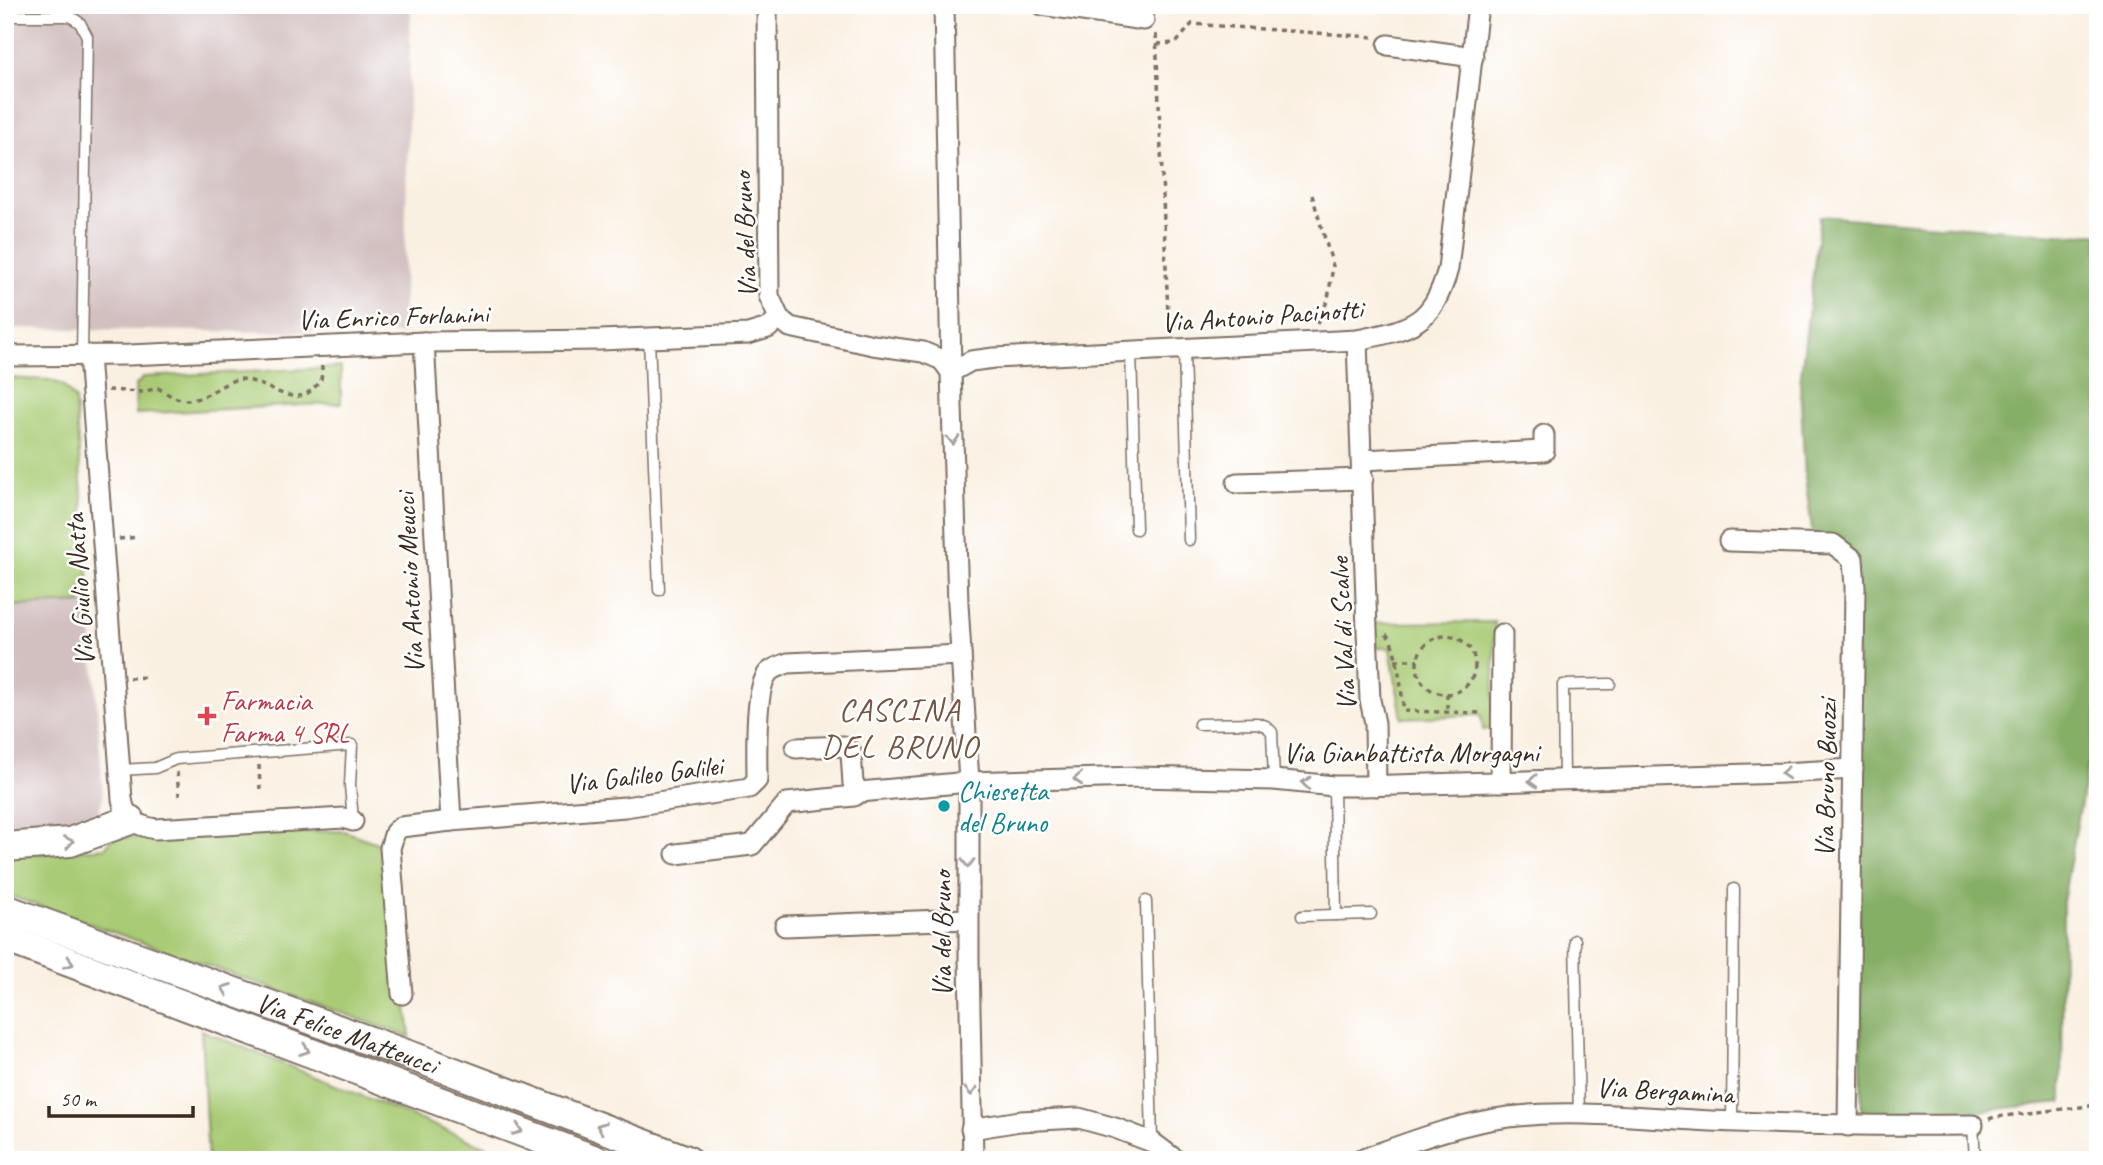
<svg xmlns="http://www.w3.org/2000/svg" width="2103" height="1165" font-family="Caveat,sans-serif">
	<style>
		.industrial { fill: #d2bfc0 }
		.green { fill: #a9cb74; stroke: #727a49; stroke-width: 2 }
		.forest { fill: #86af66; stroke: #606c42; stroke-width: 2 }
		.lines { fill: none; stroke-linecap: round; stroke-linejoin: round }
		.service-casing { stroke: #7e6f63; stroke-width: 13 }
		.minor-casing { stroke: #7e6f63; stroke-width: 23 }
		.secondary-casing { stroke: #7e6f63; stroke-width: 32 }
		.path { stroke: #7e6f63; stroke-width: 3.5; stroke-dasharray: 5 5; stroke-linecap: butt }
		.service { stroke: #fff; stroke-width: 10 }
		.minor { stroke: #fff; stroke-width: 19 }
		.secondary { stroke: #fff; stroke-width: 28 }
		.oneway { stroke: #a79f9a }
		.health-dot { fill: #e0444e; stroke: #fff; stroke-width: 2.5 }
		.culture-dot { fill: #0f9aa8; stroke: #fff; stroke-width: 2.5 }
		.labels { text-anchor: middle; stroke-width: 5; stroke-linejoin: round; paint-order: stroke }
		.street-label { font-size: 28px; fill: #3b2a1e; stroke: #fff }
		.health-label { font-size: 28px; fill: #be3a42; stroke: #fff; text-anchor: start }
		.culture-label { font-size: 28px; fill: #0d838f; stroke: #fff; text-anchor: start }
		.quarter-label { font-size: 32px; letter-spacing: 2px; fill: #765541; stroke: #fff }
	</style>
	<rect width="100%" height="100%" fill="#fff"/>
	<filter id="ink" filterUnits="userSpaceOnUse"><feTurbulence type="fractalNoise" baseFrequency=".0143" numOctaves="2"/><feDisplacementMap in="SourceGraphic" scale="14" xChannelSelector="R" yChannelSelector="G"/><feConvolveMatrix kernelMatrix="1 2 1 2 8 2 1 2 1" color-interpolation-filters="sRGB"/></filter>
	<filter id="wash" filterUnits="userSpaceOnUse"><feTurbulence type="fractalNoise" baseFrequency=".00686" numOctaves="4" result="noise"/><feDisplacementMap in="SourceGraphic" scale="28" xChannelSelector="R" yChannelSelector="G"/><feGaussianBlur stdDeviation="1.57" result="paint"/><feColorMatrix in="noise" values="0 0 0 0 0 0 0 0 0 0 0 0 0 0 0 0 0 1.4 0 .05"/><feComposite in="paint" operator="in"/></filter>
	<g filter="url(#wash)">
		<rect width="100%" height="100%" fill="#faf0e2"/>
		<g class="industrial">
			<path d="M5,5h406l-8,329 -398,-6z"/>
			<path d="M90,603l13,195 -6,18 -27,18 -65,4v-232z"/>
		</g>
		<g class="green">
			<path d="M341,367v36l-205,11 -1,-28 9,-9z"/>
			<path d="M5,378l45,2 13,5 12,15 15,203 -85,3z"/>
			<path d="M1495,622l-2,106 -10,2 -2,-15 -79,3 -12,-70h-14l-3,-25z"/>
			<path d="M344,831l36,13 12,8 18,185 -405,-143v-37l100,-9 7,-10z"/>
			<path d="M201,1030l317,130h-310z"/>
		</g>
		<path class="forest" d="M1820,216l250,19 28,-1v475l-35,192 -1,201 -200,22 -4,-259 -1,-310 -44,-18 -8,-60 -5,-94z"/>
	</g>
	<g filter="url(#ink)">
		<g class="lines">
			<defs>
				<g id="service">
					<path d="M5,16h65l10,7 7,13 -5,320"/>
					<path d="M649,338l10,252"/>
					<path d="M1184,349l5,191"/>
					<path d="M1131,351l5,178"/>
					<path d="M1199,724l58,-1 9,3 6,6 2,48"/>
					<path d="M120,770l35,-2 21,-9 176,-14 -2,40 3,36"/>
					<path d="M1564,780l-1,-95 47,-1"/>
					<path d="M1334,786l2,129"/>
					<path d="M1146,901l6,241"/>
					<path d="M1302,916l69,-2"/>
					<path d="M1575,940l4,175"/>
					<path d="M1732,1122l2,-233"/>
					<path d="M1973,1125l2,35"/>
				</g>
				<g id="minor">
					<path d="M767,5l2,291 10,22 11,9 83,18 50,7 19,8 9,12 -7,-367"/>
					<path d="M1042,5l102,15"/>
					<path d="M1388,45l85,12"/>
					<path d="M1357,340l10,290 3,70 5,23 1,63"/>
					<path d="M424,342l27,479"/>
					<path d="M89,355l33,444c4,23 12,25 33,30l189,-11 9,3"/>
					<path d="M5,356l124,-1 295,-13 176,-2 148,-6 20,-6 11,-10"/>
					<path d="M1362,460l182,-9v-16"/>
					<path d="M1237,483l126,-4"/>
					<path d="M1729,541l104,3 20,15 2,28 -7,539"/>
					<path d="M796,748l47,-2 8,6 2,32 7,8 109,-10 168,-5 137,3 60,6h28l421,-13 70,-4"/>
					<path d="M1501,782l1,-148"/>
					<path d="M676,854l76,-9 35,-42 67,-7 6,-4"/>
					<path d="M785,926l183,-7"/>
					<path d="M402,994l-12,-146 5,-16 6,-5 50,-6 174,-14 124,-19 8,-8c0,-24 -3,-90 11,-107 4,-5 13,-7 20,-10l173,-8"/>
					<path d="M971,1129l49,-8 59,-3 36,10 37,14 24,18"/>
					<path d="M973,1160l-4,-200v-178l-11,-178 -7,-232 20,-11 23,-3 363,-18c54,-11 75,-15 91,-71l30,-264"/>
					<path d="M1360,1160c48,-17 98,-37 149,-43 64,-8 138,1 202,4 88,4 175,5 262,4"/>
				</g>
				<g id="secondary">
					<path d="M5,847l65,-5 60,-22"/>
					<path id="s1" d="M5,909l412,149 270,102"/>
					<path d="M5,938l591,222"/>
				</g>
			</defs>
			<use href="#service" class="service-casing"/>
			<use href="#minor" class="minor-casing"/>
			<use href="#secondary" class="secondary-casing"/>
			<g class="path">
				<path d="M1156,34l12,280 11,16"/>
				<path d="M1157,44l19,-1 16,-19 181,13"/>
				<path d="M1312,195l21,71 -5,33 -11,25"/>
				<path d="M108,390l34,2 16,-4c24,16 36,16 60,0 6,-3 14,-8 21,-9 23,-1 51,30 73,11 2,-3 6,-5 8,-8 2,-4 2,-12 2,-16"/>
				<path d="M119,539l19,-2"/>
				<path d="M1386,634c12,12 15,58 18,77l78,2"/>
				<circle cx="1446" cy="665" r="29"/>
				<path d="M1395,660h23"/>
				<path d="M129,678l19,-1"/>
				<path d="M1447,694v17"/>
				<path d="M259,765l1,24"/>
				<path d="M177,772l2,24"/>
				<path d="M1989,1119l6,-2 103,-12"/>
			</g>
			<use href="#service" class="service"/>
			<use href="#minor" class="minor"/>
			<use href="#secondary" class="secondary"/>
		</g>
		<defs><path id="oneway-chevron" d="M-2-3.5L2.5 0L-2 3.5" fill="none" stroke-width="1.6" stroke-linecap="round" stroke-linejoin="round" transform="scale(1.75)"/></defs>
		<g class="oneway">
			<use href="#oneway-chevron" transform="translate(953 440) rotate(88)"/>
			<use href="#oneway-chevron" transform="translate(1785 773) rotate(177)"/>
			<use href="#oneway-chevron" transform="translate(1078 779) rotate(178)"/>
			<use href="#oneway-chevron" transform="translate(1533 781) rotate(178)"/>
			<use href="#oneway-chevron" transform="translate(1306 783) rotate(-174)"/>
			<use href="#oneway-chevron" transform="translate(69 842) rotate(-11)"/>
			<use href="#oneway-chevron" transform="translate(968 863) rotate(90)"/>
			<use href="#oneway-chevron" transform="translate(69 963) rotate(21)"/>
			<use href="#oneway-chevron" transform="translate(226 989) rotate(-160)"/>
			<use href="#oneway-chevron" transform="translate(305 1050) rotate(20)"/>
			<use href="#oneway-chevron" transform="translate(971 1091) rotate(89)"/>
			<use href="#oneway-chevron" transform="translate(601 1127) rotate(-159)"/>
			<use href="#oneway-chevron" transform="translate(518 1130) rotate(21)"/>
		</g>
	</g>
	<path class="health-dot" d="M203.5 705.5h7v7h7v7h-7v7h-7v-7h-7v-7h7z"/>
	<circle class="culture-dot" cx="944" cy="806" r="7"/>
	<g class="labels">
		<g class="street-label">
			<text transform="translate(744 235) rotate(-93)" y="10">Via del Bruno</text>
			<text transform="translate(1262 315) rotate(-4)" y="10">Via Antonio Pacinotti</text>
			<text transform="translate(393 316) rotate(-2)" y="10">Via Enrico Forlanini</text>
			<text transform="translate(409 583) rotate(-93)" y="10">Via Antonio Meucci</text>
			<text transform="translate(79 590) rotate(-94)" y="10">Via Giulio Natta</text>
			<text transform="translate(1342 634) rotate(-93)" y="10">Via Val di Scalve</text>
			<text x="1411" y="762">Via Gianbattista Morgagni</text>
			<text transform="translate(644 774) rotate(-7)" y="10">Via Galileo Galilei</text>
			<text transform="translate(1825 778) rotate(-89)" y="10">Via Bruno Buozzi</text>
			<text transform="translate(941 934) rotate(-90)" y="10">Via del Bruno</text>
			<text dy="10" stroke="none"><textPath href="#s1" startOffset="364">Via Felice Matteucci</textPath></text>
			<text transform="translate(1665 1090) rotate(3)" y="10">Via Bergamina</text>
		</g>
		<g class="health-label">
			<text x="221" y="710">Farmacia<tspan x="221" dy="32">Farma 4 SRL</tspan></text>
		</g>
		<g class="culture-label">
			<text x="958" y="800">Chiesetta<tspan x="958" dy="32">del Bruno</tspan></text>
		</g>
		<g class="quarter-label">
			<text x="900" y="720">CASCINA<tspan x="900" dy="37">DEL BRUNO</tspan></text>
		</g>
	</g>
	<rect width="2103" height="1165" fill="none" stroke="#fff" stroke-width="28"/>
	<path d="M49 1106v10h144v-10" fill="none" stroke="#3b2a1e" stroke-width="3.5"/>
	<text x="60" y="1106" font-size="21" fill="#3b2a1e" stroke="#ffffff" stroke-width="5" paint-order="stroke">50 m</text>
</svg>
